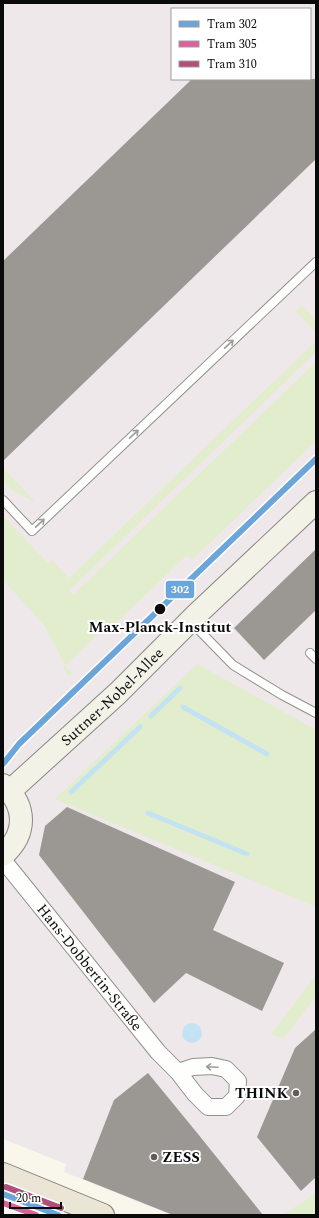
<svg xmlns="http://www.w3.org/2000/svg" width="319" height="1218" font-family="Spectral,serif">
	<style>
		.industrial { fill: #efe8ea; fill-rule: evenodd }
		.green { fill: #e2edcd }
		.water { fill: #c4e3f2 }
		.lines { fill: none; stroke-linecap: round; stroke-linejoin: round }
		.stream { stroke: #c4e3f2; stroke-width: 5 }
		.building { fill: #9b9893 }
		.lane-casing { stroke: #92908c; stroke-width: 10 }
		.street-casing { stroke: #92908c; stroke-width: 18 }
		.secondary-casing { stroke: #888782; stroke-width: 24 }
		.primary-casing { stroke: #7f7e79; stroke-width: 24 }
		.lane { stroke: #fefefc; stroke-width: 8 }
		.street { stroke: #fefefc; stroke-width: 16 }
		.secondary { stroke: #f3f2e7; stroke-width: 22 }
		.primary { stroke: #ebe5d6; stroke-width: 22 }
		.tram-1-casing { stroke: #fff; stroke-width: 9 }
		.tram-2-casing { stroke: #fff; stroke-width: 9 }
		.tram-3-casing { stroke: #fff; stroke-width: 9 }
		.tram-1 { stroke: #6ba5d9; stroke-width: 6 }
		.tram-2 { stroke: #db6198; stroke-width: 6 }
		.tram-3 { stroke: #b14e7a; stroke-width: 6 }
		.oneway { stroke: #9c9c9b }
		.stop-dot { fill: #0a0a0a; stroke: #fff; stroke-width: 1.5 }
		.poi-dot { fill: #5e5d59; stroke: #fff; stroke-width: 1.5 }
		.labels { text-anchor: middle; stroke-width: 4; stroke-linejoin: round; paint-order: stroke }
		.stop-label { font-size: 15px; font-weight: bold; fill: #0a0a0a; stroke: #fff }
		.street-label { font-size: 15px; fill: #0a0a0a; stroke: #fff }
		.poi-label { font-size: 15px; font-weight: bold; fill: #0a0a0a; stroke: #fff; text-anchor: end }
		.line-badge { stroke: #fff; stroke-width: 1.5 }
		.badge-label { font-size: 11px; text-anchor: middle; font-weight: bold; fill: #fff }
	</style>
	<rect width="100%" height="100%" fill="#f9f6ec"/>
	<path class="industrial" d="M3,3h313v1212h-145l-107,-43 2,-8 -63,-25zM172,9h138v70h-138z"/>
	<g class="green">
		<path d="M302,305l14,15v12l-21,-21z"/>
		<path d="M316,341v11l-247,239 4,4 243,-233v79l-124,119 -5,-5 -79,76 -4,-3 -39,38 8,8 -4,2 -5,-6 -1,-9 -19,-36 -41,-45v-64l45,47 4,-3 17,18z"/>
		<path d="M3,468l31,32 -1,1 -18,-9 -12,-10z"/>
		<path d="M197,664l119,66v177l-261,-108z"/>
		<path d="M316,975v21l-33,43 -12,-5z"/>
		<path d="M316,1191v24h-34l24,-15z"/>
	</g>
	<circle class="water" cx="192" cy="1033" r="10"/>
	<g class="lines">
		<g class="stream">
			<path d="M183,707l84,47"/>
			<path d="M151,716l29,-28"/>
			<path d="M71,792l69,-65"/>
			<path d="M148,813l99,41"/>
		</g>
	</g>
	<g class="building">
		<path d="M192,79h124v80l-313,302v-200z"/>
		<path d="M316,549v61l-52,50 -30,-32z"/>
		<path d="M67,807l168,75 -22,48 71,33 -22,48 -76,-38 -32,30 -115,-148 6,-29z"/>
		<path d="M316,1029v148l-15,14 -44,-54 38,-89z"/>
		<path d="M148,1073l50,61 65,81h-90l-90,-36 31,-79z"/>
	</g>
	<g class="lines">
		<defs>
			<g id="lane">
				<path d="M3,500l29,31 284,-269"/>
				<path d="M191,622l42,43 49,30 34,18"/>
				<path d="M310,653l6,6"/>
			</g>
			<g id="street">
				<path id="s1" d="M3,860l155,192 20,20 17,22 13,13h18l11,-11 1,-15 -12,-12 -14,-3 -19,1 -15,5"/>
			</g>
			<g id="secondary">
				<path d="M3,785c24,21 24,49 0,70"/>
				<path id="s2" d="M10,791l108,-98 78,-78 120,-113"/>
			</g>
			<path id="primary" d="M3,1174l100,41"/>
		</defs>
		<use href="#lane" class="lane-casing"/>
		<use href="#street" class="street-casing"/>
		<use href="#secondary" class="secondary-casing"/>
		<use href="#primary" class="primary-casing"/>
		<use href="#lane" class="lane"/>
		<use href="#street" class="street"/>
		<use href="#secondary" class="secondary"/>
		<use href="#primary" class="primary"/>
		<defs>
			<g id="tram-1">
				<path d="M3,764l16,-20 297,-285"/>
				<path d="M3,1194l55,21"/>
			</g>
			<path id="tram-2" d="M3,1203l33,12"/>
			<path id="tram-3" d="M6,1187l55,21"/>
		</defs>
		<use href="#tram-1" class="tram-1-casing"/>
		<use href="#tram-2" class="tram-2-casing"/>
		<use href="#tram-3" class="tram-3-casing"/>
		<use href="#tram-1" class="tram-1"/>
		<use href="#tram-2" class="tram-2"/>
		<use href="#tram-3" class="tram-3"/>
	</g>
	<defs><path id="oneway-shaft" d="M-6 0H5M1.5-3L5.5 0L1.5 3" fill="none" stroke-width="1.6" stroke-linecap="round" stroke-linejoin="round"/></defs>
	<g class="oneway">
		<use href="#oneway-shaft" transform="translate(229 344) rotate(-43)"/>
		<use href="#oneway-shaft" transform="translate(134 434) rotate(-43)"/>
		<use href="#oneway-shaft" transform="translate(40 523) rotate(-43)"/>
		<use href="#oneway-shaft" transform="translate(212 1067) rotate(-177)"/>
	</g>
	<circle class="stop-dot" cx="160" cy="609" r="6"/>
	<g class="poi-dot">
		<circle cx="296" cy="1093" r="4"/>
		<circle cx="154" cy="1157" r="4"/>
	</g>
	<g class="labels">
		<g class="stop-label">
			<text x="160" y="632">Max-Planck-Institut</text>
		</g>
		<g class="street-label">
			<text dy="5" stroke="none"><textPath href="#s2" startOffset="139">Suttner-Nobel-Allee</textPath></text>
			<text dy="5" stroke="none"><textPath href="#s1" startOffset="138">Hans-Dobbertin-Straße</textPath></text>
		</g>
		<g class="poi-label">
			<text x="288" y="1098">THINK</text>
			<text x="162" y="1162" text-anchor="start">ZESS</text>
		</g>
	</g>
	<rect class="line-badge" x="165" y="580" width="30" height="19" rx="4" fill="#6ba5d9"/>
	<g class="badge-label">
		<text x="180" y="593">302</text>
	</g>
	<rect width="319" height="1218" fill="none" stroke="#0a0a0a" stroke-width="8"/>
	<rect x="171" y="8" width="140" height="72" fill="#ffffff" stroke="#9d9d9d"/>
	<rect x="179" y="21" width="20" height="6" fill="#6ba5d9" stroke="#9d9d9d"/>
	<text x="207" y="28" font-size="12" fill="#0a0a0a">Tram 302</text>
	<rect x="179" y="41" width="20" height="6" fill="#db6198" stroke="#9d9d9d"/>
	<text x="207" y="48" font-size="12" fill="#0a0a0a">Tram 305</text>
	<rect x="179" y="61" width="20" height="6" fill="#b14e7a" stroke="#9d9d9d"/>
	<text x="207" y="68" font-size="12" fill="#0a0a0a">Tram 310</text>
	<path d="M10 1202v6h51v-6" fill="none" stroke="#0a0a0a" stroke-width="2"/>
	<text x="16" y="1202" font-size="12" fill="#0a0a0a" stroke="#ffffff" stroke-width="3" paint-order="stroke">20 m</text>
</svg>
